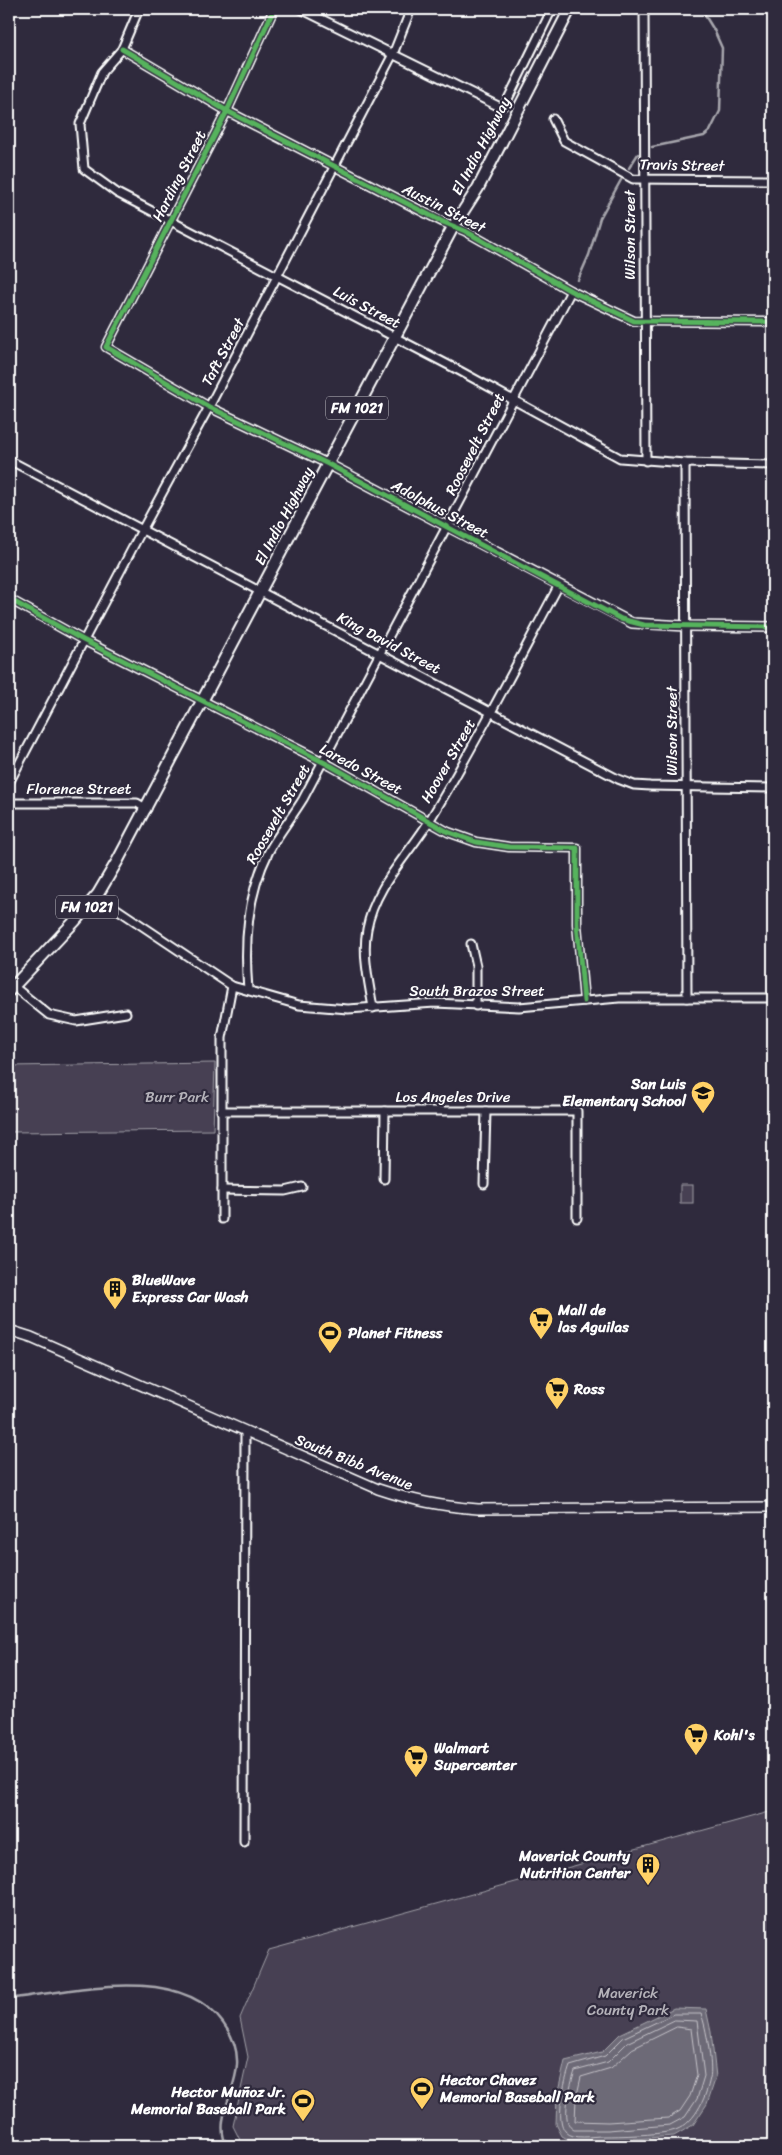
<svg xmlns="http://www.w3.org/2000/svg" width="782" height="2155" font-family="Sriracha,sans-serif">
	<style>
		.green { fill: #464152; stroke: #a2a0a8 }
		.water { fill: #6d6a77; stroke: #a7a6ad }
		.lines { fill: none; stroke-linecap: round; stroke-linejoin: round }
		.shore { stroke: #c5c3c9; stroke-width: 1 }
		.stream { stroke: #a7a6ad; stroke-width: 2.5 }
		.street-casing { stroke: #fff; stroke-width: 11 }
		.secondary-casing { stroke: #fff; stroke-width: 12 }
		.primary-casing { stroke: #fff; stroke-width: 14 }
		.street { stroke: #2f2a3d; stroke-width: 7 }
		.secondary { stroke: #2f2a3d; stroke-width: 9 }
		.primary { stroke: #2f2a3d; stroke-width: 10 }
		.cycleway-casing { stroke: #2f2a3d; stroke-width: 8 }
		.cycleway { stroke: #56b35d; stroke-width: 5 }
		.labels { text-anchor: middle; stroke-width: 4.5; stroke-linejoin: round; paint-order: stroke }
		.shield { fill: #2f2a3d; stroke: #c1bfc5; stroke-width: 1 }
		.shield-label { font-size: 14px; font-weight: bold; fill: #fff }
		.street-label { font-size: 15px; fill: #fff; stroke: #2f2a3d }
		.poi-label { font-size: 15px; font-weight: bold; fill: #fff; stroke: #2f2a3d; text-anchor: start }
		.park-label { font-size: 15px; fill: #b5b3ba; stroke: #2f2a3d }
	</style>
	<rect width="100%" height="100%" fill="#2f2a3d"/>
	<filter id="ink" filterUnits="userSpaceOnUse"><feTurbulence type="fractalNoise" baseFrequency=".02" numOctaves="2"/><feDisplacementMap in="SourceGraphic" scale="10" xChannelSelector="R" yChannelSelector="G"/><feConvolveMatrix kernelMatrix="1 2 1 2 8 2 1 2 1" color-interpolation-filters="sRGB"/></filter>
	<g filter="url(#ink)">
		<g class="green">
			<path d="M215,1063l-2,67 -204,2v-66z"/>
			<rect x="680" y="1185" width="13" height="18"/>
			<path d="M773,1811v335h-530l-10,-20 15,-69 -8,-39 29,-68z"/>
		</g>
		<path class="water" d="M674,2008l32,1 5,23 5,45 -9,27 -14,21 -19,11 -66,5h-37l-9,-5 -6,-12 1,-28 8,-35 37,-9 18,-18z"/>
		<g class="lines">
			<g class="shore">
				<path d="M674,2014h27c5,11 12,53 9,64 -4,20 -16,48 -38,53 -16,4 -52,5 -69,5 -10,0 -30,4 -37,-4 -12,-11 -1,-52 4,-66l35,-10 18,-18z"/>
				<path d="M675,2020l22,1 7,55 -7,23 -12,18 -15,8 -62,5h-34c-15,-7 -3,-46 1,-59l33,-9 19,-19z"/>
				<path d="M677,2027l14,2 6,46 -7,21 -10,15 -12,7 -60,4 -33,-1 1,-22 5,-22 30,-9 21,-19z"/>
			</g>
			<g class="stream">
				<path d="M652,147l52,-11 6,-5 10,-20 2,-63 -8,-18 -13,-21"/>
				<path d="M629,168l9,-14"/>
				<path d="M578,280l11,-25 11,-37 21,-38"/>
				<path d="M9,1997l6,1c62,-8 165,-34 208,25 9,12 15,27 14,42 -1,26 -24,56 -10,81"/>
			</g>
			<defs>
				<g id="street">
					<path d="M139,9l-17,40 -20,23 -22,52 4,45 33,24 343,178 160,87 65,5 88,2"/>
					<path d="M274,9l-47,102 -121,236 103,60 119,57"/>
					<path d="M301,9l199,98 5,-2 47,-96"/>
					<path d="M644,9l2,452"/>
					<path d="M122,49l105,62 216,111 22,9 106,60 63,30 139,1"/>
					<path d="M553,119l11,22 69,38 140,1"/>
					<path d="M9,460l609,319 16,6 16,1 123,2"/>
					<path d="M685,463l2,535"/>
					<path d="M9,599l74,41 248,126 117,66 28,10 33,5 68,1v76l7,77"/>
					<path d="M9,783l133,-253 67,-123 184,-353 18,-45"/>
					<path d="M9,803h128l10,6"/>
					<path d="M117,909l115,77 67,19 49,4 87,-6 84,4 100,-9h154"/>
					<path d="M471,944l5,22v40"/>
					<path d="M13,986l36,29 27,6 50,-8"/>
					<path d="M248,990c-4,-48 -1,-95 21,-139 10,-18 23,-34 34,-52l268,-508"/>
					<path d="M373,1008c-4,-26 -11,-53 -6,-79 8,-44 42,-74 64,-111 46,-76 86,-155 128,-233"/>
					<path d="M221,1111h356v107"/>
					<path d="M384,1179l1,-68"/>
					<path d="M484,1184l2,-73"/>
					<path d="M222,1190l63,1 17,-4"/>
					<path d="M222,1219v-181l10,-52"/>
					<path d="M244,1842l1,-410"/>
				</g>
				<g id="secondary">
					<path d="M328,464l304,159 54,3 87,1"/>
					<path d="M9,1330l22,7 347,152c36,12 62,17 100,20l295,-2"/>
				</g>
				<path id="primary" d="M9,991l66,-70 23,-27 20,-34 335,-633 25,-39 92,-179"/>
			</defs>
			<use href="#street" class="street-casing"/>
			<use href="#secondary" class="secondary-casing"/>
			<use href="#primary" class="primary-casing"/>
			<use href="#street" class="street"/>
			<use href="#secondary" class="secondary"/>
			<use href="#primary" class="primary"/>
			<defs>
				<g id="cycleway">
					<path d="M274,9l-47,102 -121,236 103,60 119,57 293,155 23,6 129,2"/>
					<path d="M122,49l105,62 216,111 22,9 106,60 63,30 139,1"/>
					<path d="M9,599l74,41 248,126 117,66 28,10 33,5 68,1v76l7,77"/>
				</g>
			</defs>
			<use href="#cycleway" class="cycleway-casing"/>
			<use href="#cycleway" class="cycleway"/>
		</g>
	</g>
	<defs>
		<symbol id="school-pin" viewBox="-11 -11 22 30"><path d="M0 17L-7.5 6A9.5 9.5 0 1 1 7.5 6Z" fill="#ffd166" stroke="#2f2a3d"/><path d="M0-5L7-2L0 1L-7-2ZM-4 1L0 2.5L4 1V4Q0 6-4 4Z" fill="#111"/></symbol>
		<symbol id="building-pin" viewBox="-11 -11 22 30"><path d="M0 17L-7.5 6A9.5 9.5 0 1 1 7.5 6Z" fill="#ffd166" stroke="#2f2a3d"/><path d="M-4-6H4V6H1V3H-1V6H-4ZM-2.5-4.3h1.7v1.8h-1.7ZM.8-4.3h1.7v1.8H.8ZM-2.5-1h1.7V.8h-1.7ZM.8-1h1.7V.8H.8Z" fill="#111"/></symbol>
		<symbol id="supermarket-pin" viewBox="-11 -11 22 30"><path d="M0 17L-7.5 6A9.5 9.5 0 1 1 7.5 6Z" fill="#ffd166" stroke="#2f2a3d"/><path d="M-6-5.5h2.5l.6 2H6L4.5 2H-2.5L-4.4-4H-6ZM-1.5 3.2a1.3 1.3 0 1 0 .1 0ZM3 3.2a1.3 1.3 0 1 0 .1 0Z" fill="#111"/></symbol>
		<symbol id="stadium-pin" viewBox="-11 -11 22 30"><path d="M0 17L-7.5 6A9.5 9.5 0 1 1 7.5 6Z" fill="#ffd166" stroke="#2f2a3d"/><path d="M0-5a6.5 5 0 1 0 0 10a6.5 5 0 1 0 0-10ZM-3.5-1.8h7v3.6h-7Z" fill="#111"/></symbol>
	</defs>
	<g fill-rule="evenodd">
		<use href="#school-pin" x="689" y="1079" width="28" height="38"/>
		<use href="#building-pin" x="101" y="1275" width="28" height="38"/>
		<use href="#supermarket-pin" x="527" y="1305" width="28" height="38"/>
		<use href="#stadium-pin" x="316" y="1319" width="28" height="38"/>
		<use href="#supermarket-pin" x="543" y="1375" width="28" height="38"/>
		<use href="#supermarket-pin" x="682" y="1721" width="28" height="38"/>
		<use href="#supermarket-pin" x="402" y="1743" width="28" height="38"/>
		<use href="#building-pin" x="634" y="1851" width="28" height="38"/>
		<use href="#stadium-pin" x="408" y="2075" width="28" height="38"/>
		<use href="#stadium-pin" x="289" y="2087" width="28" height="38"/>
	</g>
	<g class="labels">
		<g class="shield">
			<rect x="326" y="396.5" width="62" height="23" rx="4"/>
			<rect x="56" y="895.5" width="62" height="23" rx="4"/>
		</g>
		<g class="shield-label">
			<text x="357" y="413">FM 1021</text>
			<text x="87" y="912">FM 1021</text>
		</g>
		<g class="street-label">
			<text transform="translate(481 146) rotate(-62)" y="5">El Indio Highway</text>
			<text transform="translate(682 165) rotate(1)" y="5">Travis Street</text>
			<text transform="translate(179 176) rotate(-63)" y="5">Harding Street</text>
			<text transform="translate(444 208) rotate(27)" y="5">Austin Street</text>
			<text transform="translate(630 235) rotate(-90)" y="5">Wilson Street</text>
			<text transform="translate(367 307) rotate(28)" y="5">Luis Street</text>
			<text transform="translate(223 352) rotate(-62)" y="5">Taft Street</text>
			<text transform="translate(475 444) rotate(-63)" y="5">Roosevelt Street</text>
			<text transform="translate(440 509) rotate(28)" y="5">Adolphus Street</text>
			<text transform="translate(284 516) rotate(-62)" y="5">El Indio Highway</text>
			<text transform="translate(389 643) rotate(28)" y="5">King David Street</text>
			<text transform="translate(672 731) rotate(-90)" y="5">Wilson Street</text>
			<text transform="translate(448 761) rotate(-60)" y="5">Hoover Street</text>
			<text transform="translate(361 769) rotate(28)" y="5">Laredo Street</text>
			<text x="79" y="794">Florence Street</text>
			<text transform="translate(278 814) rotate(-60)" y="5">Roosevelt Street</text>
			<text x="477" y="996">South Brazos Street</text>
			<text x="453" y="1102">Los Angeles Drive</text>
			<text transform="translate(354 1462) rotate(22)" y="5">South Bibb Avenue</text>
		</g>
		<g class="poi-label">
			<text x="686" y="1089" text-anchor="end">San Luis<tspan x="686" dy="17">Elementary School</tspan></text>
			<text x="132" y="1285">BlueWave<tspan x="132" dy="17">Express Car Wash</tspan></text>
			<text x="558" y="1315">Mall de<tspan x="558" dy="17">las Aguilas</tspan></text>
			<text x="348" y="1338">Planet Fitness</text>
			<text x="574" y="1394">Ross</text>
			<text x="714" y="1740">Kohl's</text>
			<text x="434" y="1753">Walmart<tspan x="434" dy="17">Supercenter</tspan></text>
			<text x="630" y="1861" text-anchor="end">Maverick County<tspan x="630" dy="17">Nutrition Center</tspan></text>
			<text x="440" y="2085">Hector Chavez<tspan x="440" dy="17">Memorial Baseball Park</tspan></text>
			<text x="286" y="2097" text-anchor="end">Hector Muñoz Jr.<tspan x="286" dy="17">Memorial Baseball Park</tspan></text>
		</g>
		<g class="park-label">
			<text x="177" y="1102">Burr Park</text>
			<text x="628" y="1998">Maverick<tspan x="628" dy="17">County Park</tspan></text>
		</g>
	</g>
	<rect width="782" height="2155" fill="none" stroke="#2f2a3d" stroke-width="30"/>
	<rect x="15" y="15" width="752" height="2125" fill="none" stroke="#fff" stroke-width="2" filter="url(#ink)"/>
</svg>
